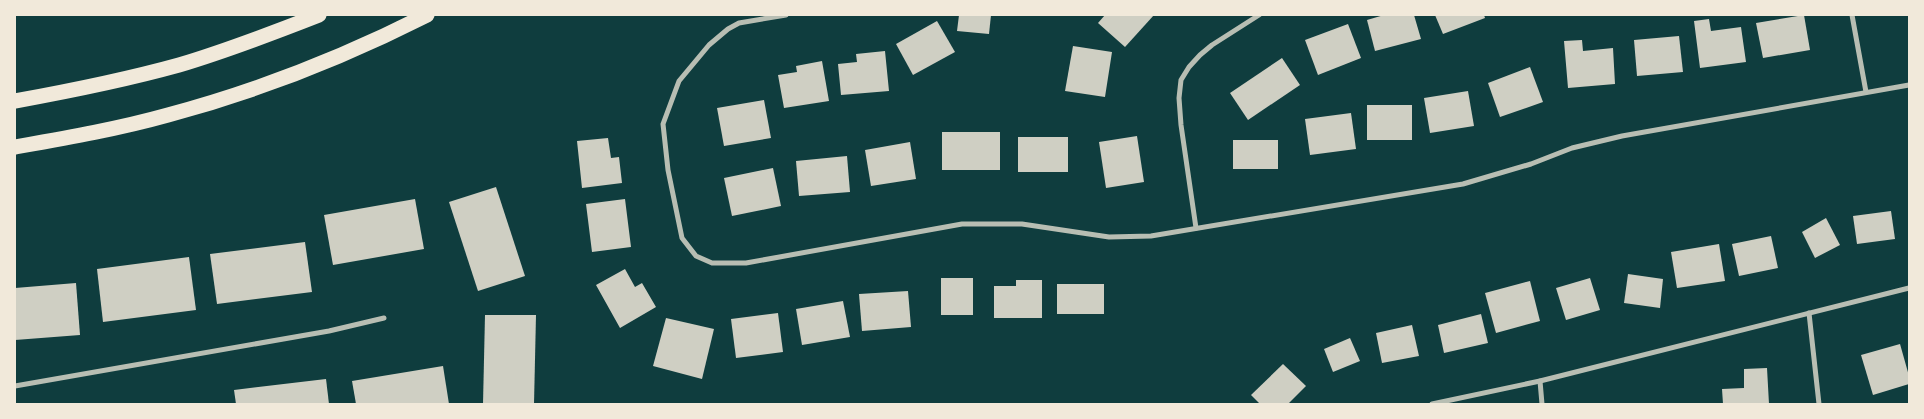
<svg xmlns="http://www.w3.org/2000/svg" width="1924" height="419" font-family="'Golos Text',sans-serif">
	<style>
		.building { fill: #cfcfc3 }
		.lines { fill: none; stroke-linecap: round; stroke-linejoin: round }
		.minor { stroke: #b8beb3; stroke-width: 5 }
		.motorway { stroke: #f1e9da; stroke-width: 15 }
	</style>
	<rect width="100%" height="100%" fill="#0f3d3e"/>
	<g class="building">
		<path d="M959,15h32l-2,19 -32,-3z"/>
		<path d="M1105,15h49l-29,32 -27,-24z"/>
		<path d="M1414,15l7,24 -46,12 -8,-31 17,-5z"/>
		<path d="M1435,15h49l1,3 -42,16z"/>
		<path d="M1804,15l6,35 -47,8 -7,-35z"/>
		<path d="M1709,19l2,12 30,-4 5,35 -46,6 -6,-47z"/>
		<path d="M937,21l18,31 -42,23 -17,-31z"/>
		<path d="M1348,24l13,34 -43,17 -13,-35z"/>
		<path d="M1679,36l4,36 -46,4 -3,-36z"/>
		<path d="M1582,40l1,11 30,-3 2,36 -47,4 -4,-47z"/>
		<path d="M1073,46l39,6 -7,45 -40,-6z"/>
		<path d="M885,51l4,40 -48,4 -3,-31 19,-2 -1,-8z"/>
		<path d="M1282,58l18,27 -52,35 -18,-27z"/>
		<path d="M822,61l7,40 -45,7 -6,-33 19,-3 -1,-6z"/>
		<path d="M1530,67l13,35 -43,15 -12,-34z"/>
		<path d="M1468,91l6,35 -44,7 -6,-35z"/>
		<path d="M764,100l7,38 -47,8 -7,-38z"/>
		<rect x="1367" y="105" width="45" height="35"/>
		<path d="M1351,113l5,36 -46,6 -5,-36z"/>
		<rect x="942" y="132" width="58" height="38"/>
		<path d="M1137,136l7,46 -38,6 -7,-46z"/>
		<rect x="1018" y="137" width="50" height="35"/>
		<path d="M608,138l3,20 8,-1 3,26 -40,5 -5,-47z"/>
		<rect x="1233" y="140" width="45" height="29"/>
		<path d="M910,142l6,37 -45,7 -6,-36z"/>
		<path d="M847,156l3,36 -51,4 -3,-35z"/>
		<path d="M773,168l8,38 -49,10 -8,-38z"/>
		<path d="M496,187l29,89 -47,15 -29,-89z"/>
		<path d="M415,199l9,50 -91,16 -9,-50z"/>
		<path d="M625,199l6,48 -39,5 -6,-48z"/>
		<path d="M1891,211l4,28 -38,5 -4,-28z"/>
		<path d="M1826,218l14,27 -25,13 -13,-26z"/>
		<path d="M1771,236l7,32 -39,8 -7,-32z"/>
		<path d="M305,242l7,50 -95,12 -7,-50z"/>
		<path d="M1719,244l6,37 -48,7 -6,-36z"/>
		<path d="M189,257l7,53 -93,12 -6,-53z"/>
		<path d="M625,269l10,18 7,-4 14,24 -36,21 -24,-43z"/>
		<path d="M1628,274l35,5 -3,29 -36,-5z"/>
		<rect x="941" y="278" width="32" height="37"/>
		<path d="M1590,278l10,32 -34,10 -10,-32z"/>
		<path d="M1016,280h26v38h-48v-32h22z"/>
		<path d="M1530,281l10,40 -44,12 -11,-40z"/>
		<path d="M76,283l4,52 -65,5v-52z"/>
		<rect x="1057" y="284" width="47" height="30"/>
		<path d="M908,291l3,36 -49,4 -3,-37z"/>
		<path d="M843,301l7,36 -48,8 -6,-36z"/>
		<path d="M778,313l5,39 -47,6 -5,-39z"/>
		<path d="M1481,314l7,29 -44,10 -6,-28z"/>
		<path d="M485,315h51l-2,89h-51z"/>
		<path d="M666,318l48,11 -12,50 -49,-13z"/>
		<path d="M1412,325l7,31 -37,7 -6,-30z"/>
		<path d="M1350,338l10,23 -27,11 -9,-23z"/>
		<path d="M1900,344l9,32v8l-36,11 -12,-40z"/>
		<path d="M1283,364l23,22 -18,18h-28l-9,-9z"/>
		<path d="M443,366l6,38h-93l-4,-23z"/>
		<path d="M1767,368l2,36h-46l-1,-15 22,-1v-19z"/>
		<path d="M326,379l3,25h-93l-2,-14z"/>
	</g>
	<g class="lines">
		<g class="minor">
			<path d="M786,15l-47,8 -11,6 -19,16 -30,36 -16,43 5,46 14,68 14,18 16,7h34l216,-39h60l87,13 42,-1 312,-52 68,-20 41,-16 50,-12 287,-51"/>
			<path d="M1852,15l14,77"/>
			<path d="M1196,228l-15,-103 -2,-27 2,-18 8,-13 11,-12 12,-10 47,-30"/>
			<path d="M1809,313l10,91"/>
			<path d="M1540,381l2,23"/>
			<path d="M15,386l314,-55 55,-13"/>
			<path d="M1432,404l108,-23 369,-93"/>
		</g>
		<g class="motorway">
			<path d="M15,101c55,-10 110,-21 164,-36 47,-14 94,-32 140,-50"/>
			<path d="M15,147c51,-9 103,-18 153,-32 90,-24 176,-58 259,-100"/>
		</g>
	</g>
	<rect width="1924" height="419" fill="none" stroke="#f1e9da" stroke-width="32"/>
</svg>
